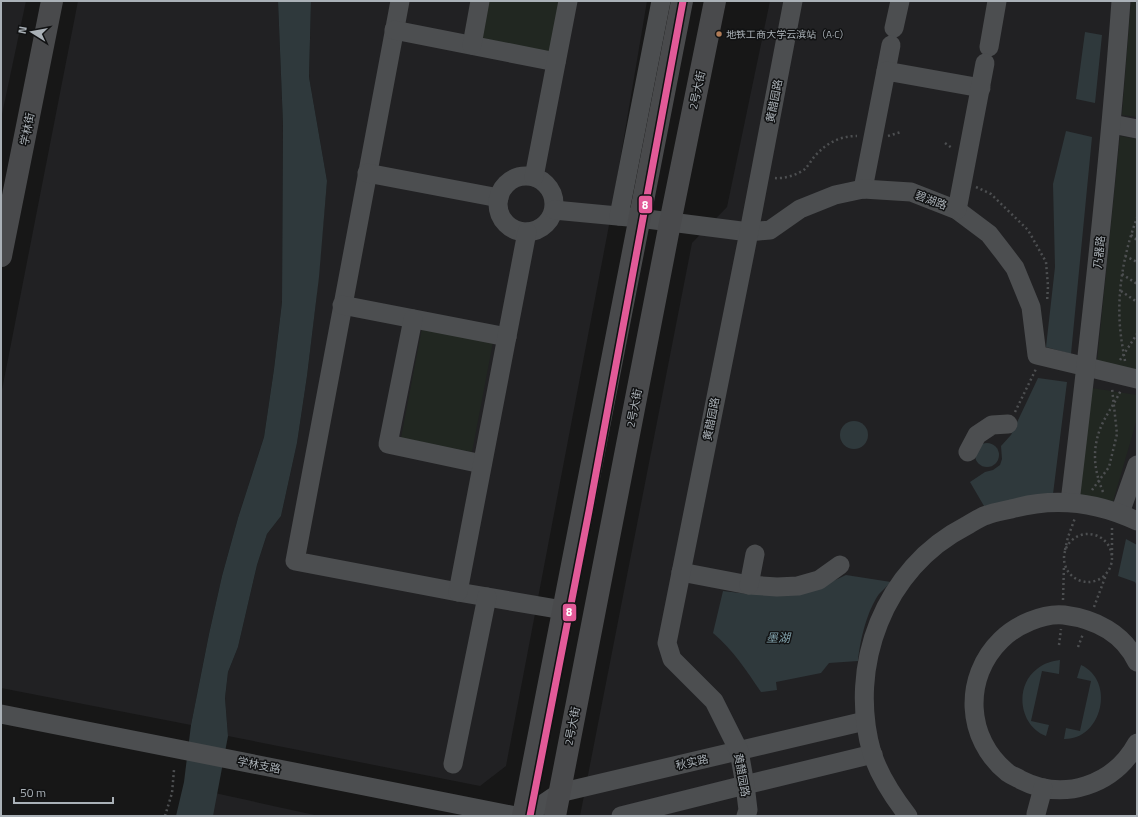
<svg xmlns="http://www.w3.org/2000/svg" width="1138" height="817" font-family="'Titillium Web','Noto Sans SC',sans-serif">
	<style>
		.built { fill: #212123 }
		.green { fill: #212721 }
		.water { fill: #2f393c }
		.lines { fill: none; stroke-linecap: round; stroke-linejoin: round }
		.path { stroke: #4d4f51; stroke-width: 2.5; stroke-dasharray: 2 3; stroke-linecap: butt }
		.minor { stroke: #4c4e50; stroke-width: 19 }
		.major { stroke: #494a4c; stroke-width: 22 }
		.metro-1-casing { stroke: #111213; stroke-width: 10 }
		.metro-1 { stroke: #e25a98; stroke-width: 7 }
		.bus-dot { fill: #b07c57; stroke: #111213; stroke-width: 1.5 }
		.labels { text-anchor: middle; stroke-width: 3; stroke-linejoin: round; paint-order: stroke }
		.bus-label { font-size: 10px; fill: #aab1b7; stroke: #111213; text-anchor: start }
		.street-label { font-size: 11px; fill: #aab1b7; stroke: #111213 }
		.water-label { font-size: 12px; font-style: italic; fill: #84a4ae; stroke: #111213 }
		.line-badge { stroke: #111213; stroke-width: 1.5 }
		.badge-label { font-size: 11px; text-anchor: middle; font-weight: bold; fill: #fff }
	</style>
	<rect width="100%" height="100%" fill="#171717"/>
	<g class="built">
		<path d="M1,1h25l-25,118z"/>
		<path d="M78,1h200l5,123 -1,178 -8,67 -10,68 -26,81 -16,58 -13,58 -18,91 -190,-37v-293z"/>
		<path d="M311,1h336l-37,219 -104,546 -26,20 -252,-50 -3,-38 3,-26 10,-25 19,-82 10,-31 14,-18 16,-73 10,-67 9,-75 11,-120 -18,-104z"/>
		<path d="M770,1h367v815h-557l112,-573 35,-36z"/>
		<path d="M192,788l127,28h-133z"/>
	</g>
	<g class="green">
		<path d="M485,1h79l-11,52 -76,-16z"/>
		<path d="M1131,1h6v116l-15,-2z"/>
		<path d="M1120,136l17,3v231l-40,-8z"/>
		<path d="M422,328l71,14 -21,110 -71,-14z"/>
		<path d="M1092,388l45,7v24l-25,86 -34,-6z"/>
	</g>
	<g class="water">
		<path d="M278,1h33l-2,76 18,104 -8,96 -12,99 -10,67 -16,73 -14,18 -10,31 -19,82 -10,25 -3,26 3,38 -15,80h-37l8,-34 7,-57 18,-91 13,-58 16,-58 26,-81 10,-68 8,-67 1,-178z"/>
		<path d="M1085,32l17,3 -7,68 -19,-4z"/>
		<path d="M1066,131l26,6 -21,217 -25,-7 9,-80 -2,-83z"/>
		<path d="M1038,378l29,4 -14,112 -69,12 -14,-24 15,-10 8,-2 7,-5 2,-6 -1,-13 10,-11z"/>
		<circle cx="854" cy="435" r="14"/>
		<circle cx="987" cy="455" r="12"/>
		<path d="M1126,539l11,6v41l-2,-4 -17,-6z"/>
		<path d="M846,575l45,7c-4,4 -8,8 -12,12 -12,17 -19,46 -21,67l-29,2 -8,10 -45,9 1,8 -16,2c-15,-22 -27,-41 -48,-59l10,-42 25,3 68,-5z"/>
		<path d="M1060,660l-1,14 -17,-3 -11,50 18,4 -3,11c-27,-10 -32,-50 -9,-67 7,-6 15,-8 23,-9z"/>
		<path d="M1081,665c35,16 21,75 -17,74l2,-11 14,3 11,-50 -14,-3z"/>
	</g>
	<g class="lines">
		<g class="path">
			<path d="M888,136l13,-4"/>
			<path d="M945,143l7,5"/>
			<path d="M775,178c9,1 22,-3 30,-9 3,-3 6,-8 9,-12 12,-14 26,-21 43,-21"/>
			<path d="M976,187l15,7 37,36 18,32 2,24 -1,16"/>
			<path d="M1131,235l6,5"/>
			<path d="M1125,256l12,6"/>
			<path d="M1122,274l15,10"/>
			<path d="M1121,291l16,11"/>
			<path d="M1120,360l17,-26"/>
			<path d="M1125,361c-2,-11 -4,-22 -5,-34 -3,-36 4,-75 17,-109"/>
			<path d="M1015,412l21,-43"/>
			<path d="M1092,490l17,-23 8,-33 -5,-46"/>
			<path d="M1103,492c-9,-22 -11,-41 -3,-63 5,-13 15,-26 21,-39"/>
			<path d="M1112,528v27"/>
			<circle cx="1088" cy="558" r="24"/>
			<path d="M1065,550l3,-13 7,-19"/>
			<path d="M1063,600l1,-35"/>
			<path d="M1094,607l12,-32"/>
			<path d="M1059,645l2,-16"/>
			<path d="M1078,647l5,-13"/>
			<path d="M165,816l7,-23 2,-23"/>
		</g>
		<g class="minor">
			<path d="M400,1l-105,560 163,31 105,18"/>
			<path d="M894,28l6,-27"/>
			<path d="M394,30l162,32"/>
			<path d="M472,45l8,-44"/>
			<path d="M989,47l8,-46"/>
			<path d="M886,71l5,-26"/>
			<path d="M1112,124l25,5"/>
			<path d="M367,173l132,25"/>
			<circle cx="526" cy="204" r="28"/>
			<path d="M534,177l34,-176"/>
			<path d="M863,189l23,-118 95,17"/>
			<path d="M554,210l85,8 110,14 21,-2 30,-21 35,-14 28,-6 48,3 46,18 32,24 14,18 12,16 16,39 6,48 100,24"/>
			<path d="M957,210l28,-147"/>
			<path d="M619,216l42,-215"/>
			<path d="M342,305l165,32"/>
			<path d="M413,319l-25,125 94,20"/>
			<path d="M968,452l9,-17 15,-10 16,-1"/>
			<path d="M1070,502c20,-166 39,-333 51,-501"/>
			<path d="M1120,513l17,-48"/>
			<path d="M681,572l68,13 28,2 21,-1 21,-6 21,-15"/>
			<path d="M749,585l6,-31"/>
			<path d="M458,592l69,-360"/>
			<path d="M1137,662c-14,-29 -42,-43 -73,-47 -21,-2 -48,10 -63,25 -38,37 -36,99 7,133 4,3 9,4 13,7 43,22 93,5 116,-37"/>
			<path d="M1,714l515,102"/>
			<path d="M453,764l34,-167"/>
			<path d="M1036,814l7,-26"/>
			<path d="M525,816l34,-23 306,-72"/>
			<path d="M621,816l124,-31 128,-31"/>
			<path d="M746,816l2,-6 -3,-25 -6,-34 -25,-50 -42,-42 -5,-16 82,-411 44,-231"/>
			<path d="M908,816c-14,-18 -29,-41 -36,-63 -25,-87 12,-185 94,-227 7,-4 14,-9 21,-11 8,-3 16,-4 24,-6 43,-12 86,-7 126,12"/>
		</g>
		<g class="major">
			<path d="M1,256l51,-255"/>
			<path d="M523,816l159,-815"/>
			<path d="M555,816l115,-593 45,-222"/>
		</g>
		<defs>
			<path id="metro-1" d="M530,816l59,-305 94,-510"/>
		</defs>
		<use href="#metro-1" class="metro-1-casing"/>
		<use href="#metro-1" class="metro-1"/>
	</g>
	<circle class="bus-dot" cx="719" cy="34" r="3.5"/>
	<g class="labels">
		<g class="bus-label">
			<text x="726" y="38">地铁工商大学云滨站（A·C）</text>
		</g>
		<g class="street-label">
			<text transform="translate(697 90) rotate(-78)" y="4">2号大街</text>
			<text transform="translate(774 101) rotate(-79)" y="4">黄醋园路</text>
			<text transform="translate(27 129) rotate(-79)" y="4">学林街</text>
			<text transform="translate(931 200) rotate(20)" y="4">碧湖路</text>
			<text transform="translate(1099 252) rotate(-84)" y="4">乃器路</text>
			<text transform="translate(634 408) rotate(-79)" y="4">2号大街</text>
			<text transform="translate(711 419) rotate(-79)" y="4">黄醋园路</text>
			<text transform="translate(572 726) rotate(-79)" y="4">2号大街</text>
			<text transform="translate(692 762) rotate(-13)" y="4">秋实路</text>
			<text transform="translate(259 765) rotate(11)" y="4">学林支路</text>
			<text transform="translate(742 775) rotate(80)" y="4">黄醋园路</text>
		</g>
		<g class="water-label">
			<text x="778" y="642">墨湖</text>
		</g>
	</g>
	<g class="line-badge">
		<rect x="638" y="195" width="15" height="19" rx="4" fill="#e25a98"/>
		<rect x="562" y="603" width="15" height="19" rx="4" fill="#e25a98"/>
	</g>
	<g class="badge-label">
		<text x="645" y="209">8</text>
		<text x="569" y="616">8</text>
	</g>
	<rect width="1138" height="817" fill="none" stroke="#aab1b7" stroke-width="4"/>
	<g transform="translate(32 32) rotate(281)" stroke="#111213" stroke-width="3" paint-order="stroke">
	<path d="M0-3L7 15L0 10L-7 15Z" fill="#aab1b7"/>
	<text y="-6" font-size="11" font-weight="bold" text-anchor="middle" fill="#aab1b7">N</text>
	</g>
	<path d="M14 797v6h99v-6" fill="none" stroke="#aab1b7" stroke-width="2"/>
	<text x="20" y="797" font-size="12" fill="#aab1b7" stroke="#111213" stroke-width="3" paint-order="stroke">50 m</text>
</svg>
